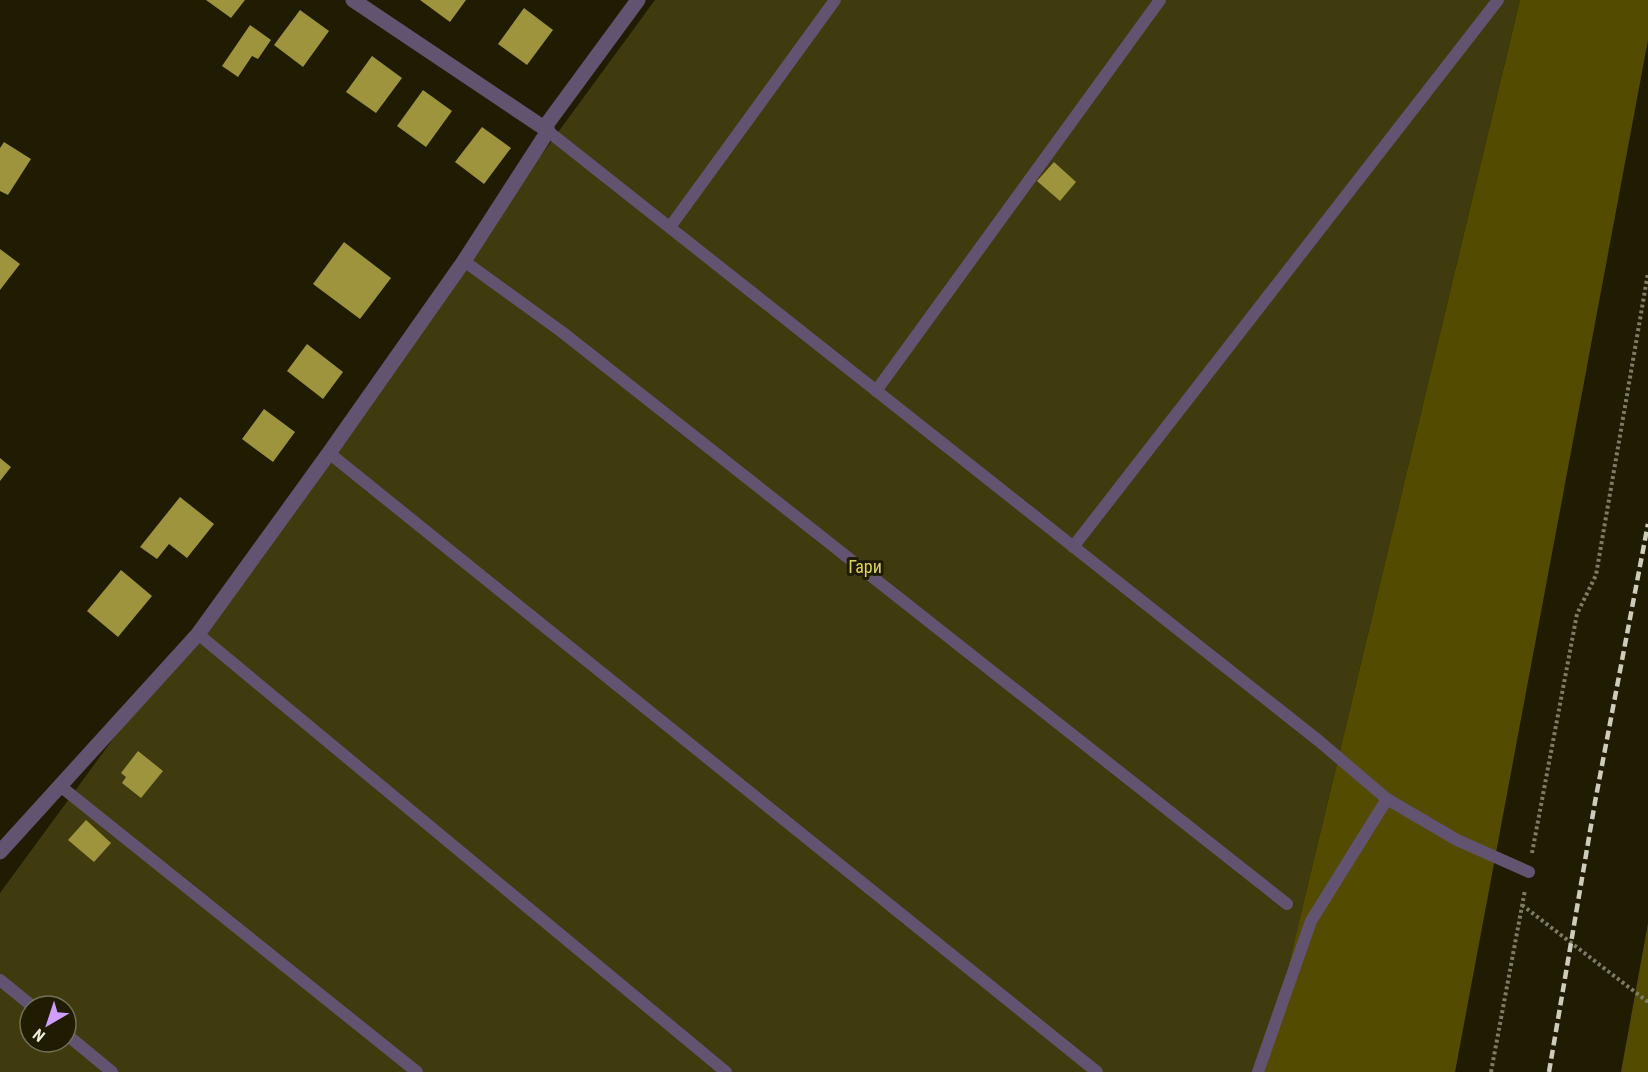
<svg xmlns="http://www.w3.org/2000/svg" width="1648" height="1072" font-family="'Roboto Condensed',sans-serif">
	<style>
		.green { fill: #403b0e; fill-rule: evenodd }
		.forest { fill: #534c00 }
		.building { fill: #9d943d }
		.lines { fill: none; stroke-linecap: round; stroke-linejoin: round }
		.path { stroke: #7e7c65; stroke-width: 4; stroke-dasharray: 3 3; stroke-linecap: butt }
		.lane { stroke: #625370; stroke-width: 12 }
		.street { stroke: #625370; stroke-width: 15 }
		.rail { stroke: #ceccba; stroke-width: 4.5; stroke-dasharray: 9 4.5; stroke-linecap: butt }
		.labels { text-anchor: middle; stroke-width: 6; stroke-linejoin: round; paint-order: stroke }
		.park-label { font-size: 18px; fill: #ded25d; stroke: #1f1c01 }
	</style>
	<rect width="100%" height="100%" fill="#1f1c01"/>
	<path class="green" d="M655,0h865l-257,1072h-1263v-179zM30,1006h36v36h-36z"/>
	<g class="forest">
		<path d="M1520,0h128v40l-193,1032h-192z"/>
		<path d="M1648,923v149h-27z"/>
	</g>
	<g class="building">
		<path d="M206,0h39l-14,18z"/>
		<path d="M420,0h46l-16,22z"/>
		<path d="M524,8l29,22 -26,35 -29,-21z"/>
		<path d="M300,10l29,21 -26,36 -29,-22z"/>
		<path d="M250,25l21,15 -13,19 -6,-3 -14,21 -16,-11z"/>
		<path d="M372,56l30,22 -26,35 -30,-21z"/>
		<path d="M423,90l29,21 -26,36 -29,-21z"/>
		<path d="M482,127l29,21 -27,36 -29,-22z"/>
		<path d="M4,142l27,17 -23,36 -8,-4v-43z"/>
		<path d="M1054,162l22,20 -16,19 -23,-20z"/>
		<path d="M344,242l47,36 -31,41 -47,-35z"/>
		<path d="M0,249l20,15 -20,26z"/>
		<path d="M307,344l36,28 -20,27 -36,-28z"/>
		<path d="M264,409l31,23 -22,30 -31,-23z"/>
		<path d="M0,458l11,9 -11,14z"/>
		<path d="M180,497l34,27 -27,34 -18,-14 -12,15 -17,-12z"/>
		<path d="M121,570l31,26 -34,41 -31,-26z"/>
		<path d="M138,751l25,20 -22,27 -19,-15 4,-6 -5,-4z"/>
		<path d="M86,820l25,23 -17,19 -26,-22z"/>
	</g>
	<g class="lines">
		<g class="path">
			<path d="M1532,853l45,-239 19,-39 52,-302"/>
			<path d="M1522,905l126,97"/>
			<path d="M1491,1072l34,-182"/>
		</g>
		<g class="lane">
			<path d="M544,128l775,613 68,58 70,41 72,32"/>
			<path d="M670,227l165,-227"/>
			<path d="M464,261l98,71 725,572"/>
			<path d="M876,391l284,-391"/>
			<path d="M329,453l768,619"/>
			<path d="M1073,547l425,-547"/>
			<path d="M198,634l528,438"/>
			<path d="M59,785l358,287"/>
			<path d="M0,980l32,26"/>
			<path d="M66,1034l46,38"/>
			<path d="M1258,1072l53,-151 76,-122"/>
		</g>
		<g class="street">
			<path d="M353,0l191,128 94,-128"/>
			<path d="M0,852l198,-218 131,-181 135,-192 84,-130"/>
		</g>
		<path class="rail" d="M1549,1072l46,-270 53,-278"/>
	</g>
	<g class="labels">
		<g class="park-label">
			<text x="865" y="573">Гари</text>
		</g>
	</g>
	<g transform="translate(48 1024) rotate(219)"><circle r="28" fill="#1f1c01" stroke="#727059" stroke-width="1.5"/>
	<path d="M0-4.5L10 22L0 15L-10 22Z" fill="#d09dff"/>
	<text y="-9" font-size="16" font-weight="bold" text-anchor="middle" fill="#eeeddc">N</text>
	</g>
</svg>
